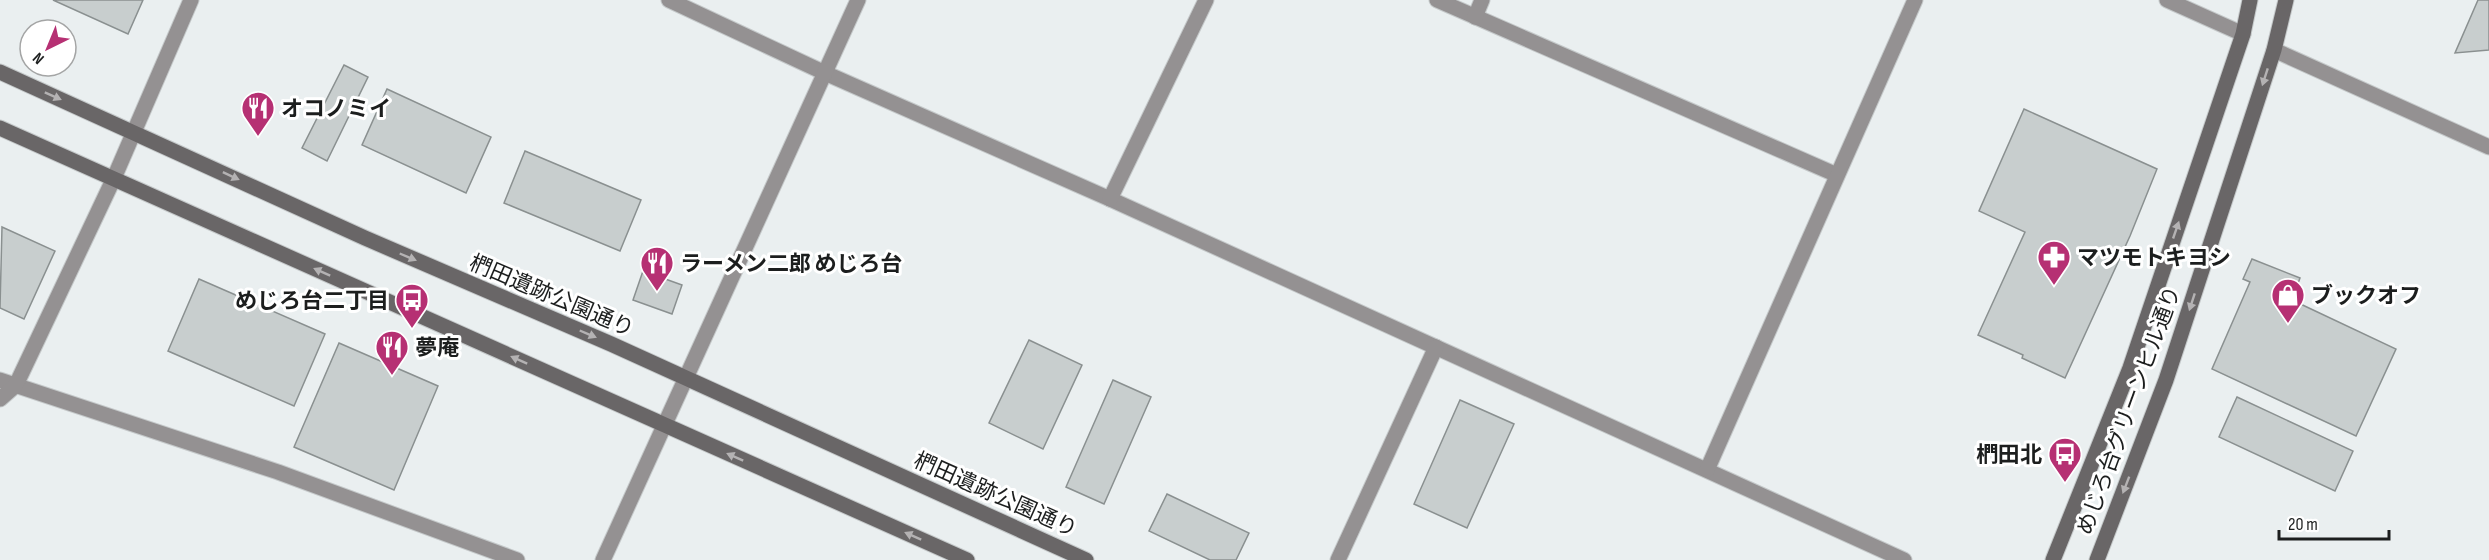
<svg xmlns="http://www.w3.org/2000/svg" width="2489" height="560" font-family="'Sofia Sans Condensed','Noto Sans JP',sans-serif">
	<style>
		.building { fill: #c8cece; stroke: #8a9090; stroke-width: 1.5 }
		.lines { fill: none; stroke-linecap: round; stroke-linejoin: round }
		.street-casing { stroke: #c5c9ca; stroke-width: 17 }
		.secondary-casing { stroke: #c5c9ca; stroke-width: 17 }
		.street { stroke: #949192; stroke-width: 15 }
		.secondary { stroke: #696667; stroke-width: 15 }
		.oneway { fill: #b4b2b3 }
		.labels { text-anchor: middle; stroke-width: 6; stroke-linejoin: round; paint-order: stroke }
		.poi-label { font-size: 22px; font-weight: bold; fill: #1c1e1e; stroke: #fff; text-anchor: start }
		.street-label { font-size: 22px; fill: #1c1e1e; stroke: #fff }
	</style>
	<rect width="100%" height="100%" fill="#eaeff0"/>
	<g class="building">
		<path d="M53,0h90l-15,34z"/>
		<path d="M2478,0h11v50l-34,3z"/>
		<path d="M344,65l24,12 -41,84 -25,-13z"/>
		<path d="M387,89l104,48 -25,56 -104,-48z"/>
		<path d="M2024,109l133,60 -27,67 -65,142 -43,-20 1,-3 -45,-20 47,-103 -46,-21z"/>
		<path d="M525,151l116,49 -21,51 -116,-48z"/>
		<path d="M2,227l53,24 -31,68 -24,-11z"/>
		<path d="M2252,259l48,19 -8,22 104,49 -40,87 -144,-67 38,-87 -7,-3z"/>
		<path d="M643,271l39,14 -10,29 -39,-14z"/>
		<path d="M199,279l126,55 -31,72 -126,-55z"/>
		<path d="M1029,340l53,25 -39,84 -54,-26z"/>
		<path d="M339,343l99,43 -44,104 -100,-43z"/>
		<path d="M1113,380l38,17 -47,107 -38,-17z"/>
		<path d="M2237,397l116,54 -18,40 -116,-54z"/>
		<path d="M1460,400l54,24 -47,104 -53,-24z"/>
		<path d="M1167,494l82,39 -13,27h-26l-61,-29z"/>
	</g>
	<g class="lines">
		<defs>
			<g id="street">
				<path d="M669,0l156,73 285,126 794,361"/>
				<path d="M1437,0l400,175"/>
				<path d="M2167,0l76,34"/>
				<path d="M1475,17l7,-17"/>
				<path d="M2274,50l215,97"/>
				<path d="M1110,199l96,-199"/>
				<path d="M0,380l278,92 239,88"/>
				<path d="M0,399l16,-14 98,-207 77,-178"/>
				<path d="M1707,470l208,-470"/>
				<path d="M603,560l255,-560"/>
				<path d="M1338,560l98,-213"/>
			</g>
			<g id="secondary">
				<path d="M0,72l365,166 246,106 475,216"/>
				<path d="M0,128l967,432"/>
				<path d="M2053,560l77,-192 113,-334 7,-34"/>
				<path d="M2097,560l69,-180 108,-330 12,-50"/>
			</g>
		</defs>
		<use href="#street" class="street-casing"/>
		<use href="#secondary" class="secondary-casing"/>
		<use href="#street" class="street"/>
		<use href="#secondary" class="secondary"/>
	</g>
	<defs><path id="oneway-solid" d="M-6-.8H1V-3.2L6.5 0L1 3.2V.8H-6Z" transform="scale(1.5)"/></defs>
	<g class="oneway">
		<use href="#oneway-solid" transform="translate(2265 77) rotate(108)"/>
		<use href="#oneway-solid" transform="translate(53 96) rotate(24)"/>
		<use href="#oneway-solid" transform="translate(231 176) rotate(25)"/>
		<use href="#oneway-solid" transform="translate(2176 230) rotate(-71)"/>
		<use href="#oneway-solid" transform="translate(408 257) rotate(23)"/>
		<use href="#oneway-solid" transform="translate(322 272) rotate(-156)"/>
		<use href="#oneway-solid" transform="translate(2192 302) rotate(108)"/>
		<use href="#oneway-solid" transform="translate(588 334) rotate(23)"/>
		<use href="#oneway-solid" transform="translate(519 360) rotate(-156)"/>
		<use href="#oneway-solid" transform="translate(735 457) rotate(-156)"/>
		<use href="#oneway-solid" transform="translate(2126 485) rotate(111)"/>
		<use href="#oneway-solid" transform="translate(913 536) rotate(-156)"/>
	</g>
	<defs>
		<symbol id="restaurant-pin" viewBox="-11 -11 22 30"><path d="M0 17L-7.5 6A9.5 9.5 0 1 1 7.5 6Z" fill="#b63073" stroke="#fff"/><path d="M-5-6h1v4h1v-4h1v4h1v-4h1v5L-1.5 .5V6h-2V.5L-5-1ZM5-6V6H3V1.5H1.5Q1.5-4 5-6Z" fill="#fff"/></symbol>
		<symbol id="pharmacy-pin" viewBox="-11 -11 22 30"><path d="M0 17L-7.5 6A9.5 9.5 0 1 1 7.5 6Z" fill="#b63073" stroke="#fff"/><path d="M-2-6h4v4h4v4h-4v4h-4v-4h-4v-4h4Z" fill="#fff"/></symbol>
		<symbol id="shop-pin" viewBox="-11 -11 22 30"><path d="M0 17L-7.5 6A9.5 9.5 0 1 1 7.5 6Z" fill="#b63073" stroke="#fff"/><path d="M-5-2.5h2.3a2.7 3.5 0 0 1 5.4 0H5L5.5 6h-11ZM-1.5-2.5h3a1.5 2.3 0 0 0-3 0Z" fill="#fff"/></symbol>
		<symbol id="bus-pin" viewBox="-11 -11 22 30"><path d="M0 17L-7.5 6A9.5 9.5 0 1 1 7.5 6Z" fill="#b63073" stroke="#fff"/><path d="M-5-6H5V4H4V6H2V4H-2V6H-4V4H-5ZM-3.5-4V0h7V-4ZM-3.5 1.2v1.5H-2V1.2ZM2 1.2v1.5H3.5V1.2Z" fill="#fff"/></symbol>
	</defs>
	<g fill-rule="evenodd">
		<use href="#restaurant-pin" x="239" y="89" width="38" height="52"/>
		<use href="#pharmacy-pin" x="2035" y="238" width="38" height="52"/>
		<use href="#restaurant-pin" x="638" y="244" width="38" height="52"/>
		<use href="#shop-pin" x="2269" y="276" width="38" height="52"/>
		<use href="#bus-pin" x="393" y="281" width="38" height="52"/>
		<use href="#restaurant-pin" x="373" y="328" width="38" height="52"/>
		<use href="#bus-pin" x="2046" y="435" width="38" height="52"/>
	</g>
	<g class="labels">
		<g class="poi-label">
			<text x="281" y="116">オコノミイ</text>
			<text x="2077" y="265">マツモトキヨシ</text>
			<text x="680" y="271">ラーメン二郎 めじろ台</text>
			<text x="2311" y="303">ブックオフ</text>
			<text x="389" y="308" text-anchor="end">めじろ台二丁目</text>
			<text x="415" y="355">夢庵</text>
			<text x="2042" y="462" text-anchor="end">椚田北</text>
		</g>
		<g class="street-label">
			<text transform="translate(552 295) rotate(23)" y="8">椚田遺跡公園通り</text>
			<text transform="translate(2128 410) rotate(-70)" y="8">めじろ台グリーンヒル通り</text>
			<text transform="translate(996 494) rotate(24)" y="8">椚田遺跡公園通り</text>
		</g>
	</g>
	<g transform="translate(48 48) rotate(223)"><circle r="28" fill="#ffffff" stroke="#a4a5a5" stroke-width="1.5"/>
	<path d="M0-4.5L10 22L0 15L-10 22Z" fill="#b63073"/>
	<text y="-9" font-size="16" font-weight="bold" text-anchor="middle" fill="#1c1e1e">N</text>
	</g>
	<path d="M2279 530v9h110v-9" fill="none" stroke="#1c1e1e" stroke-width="3"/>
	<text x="2288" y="530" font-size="18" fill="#1c1e1e" stroke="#ffffff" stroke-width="4.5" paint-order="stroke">20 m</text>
</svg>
